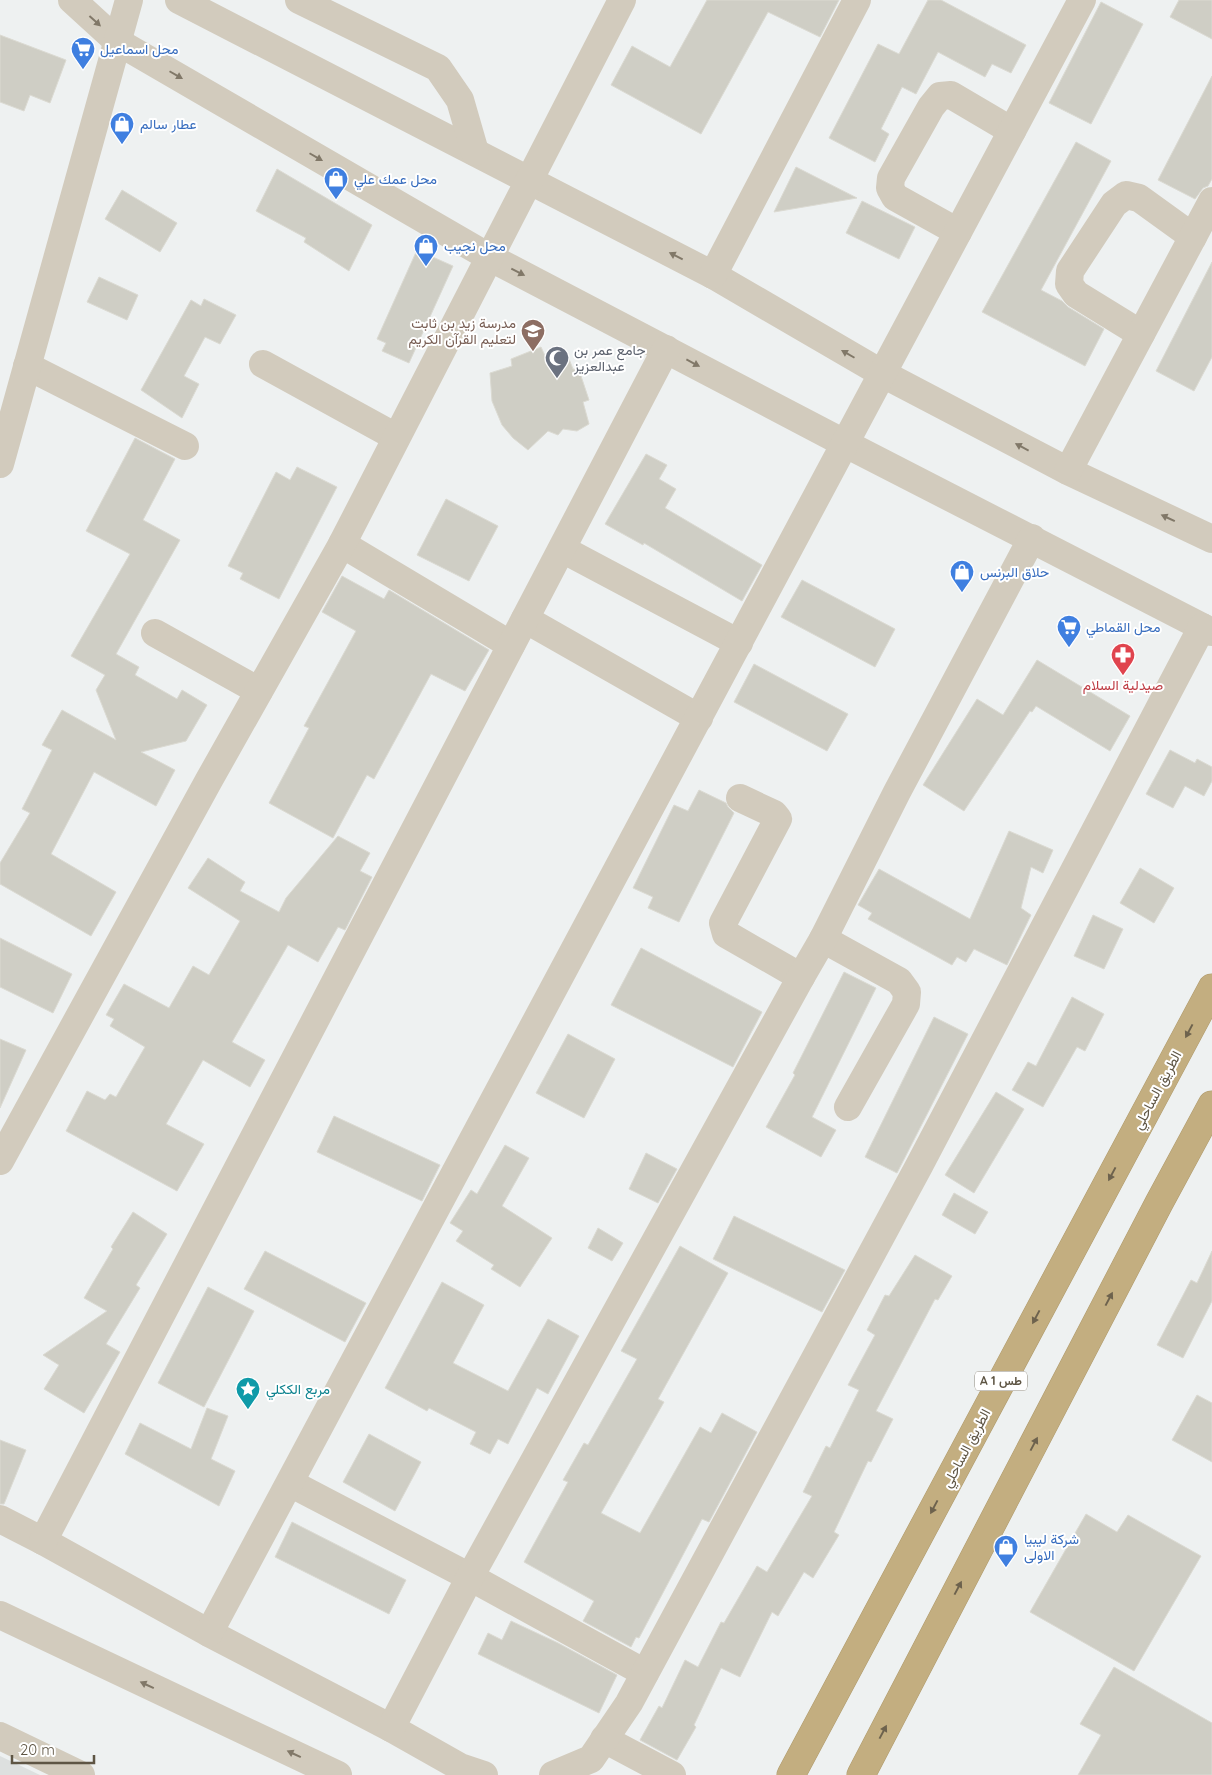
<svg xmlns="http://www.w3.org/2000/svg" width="1212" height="1775" font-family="Quicksand,Vazirmatn,sans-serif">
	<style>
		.education { fill: #dde0df }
		.building { fill: #cfcec5; stroke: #dbdad2 }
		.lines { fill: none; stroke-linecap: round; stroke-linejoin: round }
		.highway-casing { stroke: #af9a6b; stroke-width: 29 }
		.minor { stroke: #d2cbbd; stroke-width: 28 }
		.highway { stroke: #c3ae80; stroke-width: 28 }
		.oneway { fill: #817868 }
		.oneway2 { fill: #6d624d }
		.labels { text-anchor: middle; stroke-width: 4; stroke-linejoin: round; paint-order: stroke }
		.shield { fill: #fff; stroke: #8e887c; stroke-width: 1 }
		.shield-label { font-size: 12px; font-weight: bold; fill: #5e5544 }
		.shop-label { font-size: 14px; fill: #366cbe; stroke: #fff; text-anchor: start }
		.education-label { font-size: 14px; fill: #785e54; stroke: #fff; text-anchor: end }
		.worship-label { font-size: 14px; fill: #5b616d; stroke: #fff; text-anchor: start }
		.health-label { font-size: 14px; fill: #be3a42; stroke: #fff }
		.street-label { font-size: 14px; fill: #5e5544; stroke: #fff }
		.culture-label { font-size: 14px; fill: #0d838f; stroke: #fff; text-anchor: start }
	</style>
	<rect width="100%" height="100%" fill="#eef1f1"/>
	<path class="education" d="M0,1756l40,19h-40z"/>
	<g class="building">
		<path d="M707,0h132l-19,37 -52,-25 -67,122 -90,-49 21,-39 38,21z"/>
		<path d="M928,0h13l85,45 -15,28 -19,-9 -7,13 -47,-25 -22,42 -14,-7 -21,42 8,5 -14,28 -46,-24 49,-94 21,10z"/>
		<path d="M1179,0h33v39l-42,-22z"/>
		<path d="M1101,2l42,22 -52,100 -42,-21z"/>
		<path d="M0,35l66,25 -16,43 -20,-8 -6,16 -24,-9z"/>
		<path d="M1212,76v103l-4,7 -5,2 -8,11 -37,-19z"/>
		<path d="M1076,142l35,19 -70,129 21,11 6,6 36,22 -19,37 -103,-54z"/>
		<path d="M796,167l61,31 -83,14z"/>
		<path d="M277,169l95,56 -23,46 -45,-29 2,-4 -50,-27z"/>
		<path d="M122,190l55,33 -17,29 -55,-33z"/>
		<path d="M862,201l53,26 -16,32 -53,-26z"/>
		<path d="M417,250l36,16 -44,97 -27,-12 4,-8 -9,-4z"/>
		<path d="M1212,262v95l-18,34 -38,-20z"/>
		<path d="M99,277l39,18 -11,25 -40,-18z"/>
		<path d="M204,299l32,16 -16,29 -15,-7 -21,39 15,8 -17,34 -41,-28 50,-90 10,6z"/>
		<path d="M541,347l5,11 19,-9 8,20 6,1 10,30 -6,2 6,22 -12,7 -14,-2 -5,6 -10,-4 -20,19 -15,-12 -11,-13 -10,-24 -2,-28 22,-7 -1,-7z"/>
		<path d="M135,438l40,21 -32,61 37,20 -64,114 23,13 -4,8 42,24 5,-9 25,15 -21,36 -45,11 34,18 -19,36 -62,-34 -43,82 65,38 -25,44 -91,-52v-21l30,-50 -8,-4 30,-59 -10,-5 20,-35 54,30 -20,-50 9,-15 -34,-19 59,-102 -44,-23z"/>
		<path d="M646,454l21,11 -8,14 17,10 -11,19 97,57 -20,36 -98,-58 -1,2 -38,-21z"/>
		<path d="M297,467l40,20 -58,112 -39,-20 3,-6 -15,-7 48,-94 14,8z"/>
		<path d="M446,499l52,27 -29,55 -52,-26z"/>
		<path d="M342,576l42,23 5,-9 100,60 -24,41 -34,-17 -57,105 -7,-4 -34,63 -64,-35 40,-75 -5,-2 52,-95 -34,-19z"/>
		<path d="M802,580l93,49 -20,38 -94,-50z"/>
		<path d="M1037,660l93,56 -20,35 -74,-45 -4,6 -2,-1 -66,100 -41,-26 54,-86 26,16z"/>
		<path d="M754,664l94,50 -21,37 -93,-49z"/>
		<path d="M1170,750l25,13 2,-4 15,8v14l-8,15 -19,-10 -12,22 -27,-14z"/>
		<path d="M699,790l27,13 2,4 6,6 -55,109 -31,-14 5,-11 -20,-9 41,-83 14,6z"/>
		<path d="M1009,831l44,19 -10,23 -12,-6 -10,41 10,7 -24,50 -33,-16 -8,13 -9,-5 -5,8 -84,-46 4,-6 -14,-8 21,-36 91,50z"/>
		<path d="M338,836l32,17 -10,18 12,6 -27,53 -7,-3 -20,35 -30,-17 -56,97 33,18 -15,27 -47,-27 -37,64 38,20 -27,47 -111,-60 21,-40 18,9 5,-6 6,3 29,-50 -35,-21 4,-7 -8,-4 18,-31 45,24 24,-42 16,9 31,-54 -52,-33 20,-30 37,24 -5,9 39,21 7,-14z"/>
		<path d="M1140,868l34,20 -20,35 -34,-20z"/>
		<path d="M1093,915l30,14 -19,40 -30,-13z"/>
		<path d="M0,938l72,36 -19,39 -53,-26z"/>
		<path d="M641,948l121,64 -29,55 -122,-62z"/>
		<path d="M844,972l32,16 -64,129 24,13 -15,27 -55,-30 29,-52 -2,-2z"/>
		<path d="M1072,997l32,17 -19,37 -8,-4 -34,60 -31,-17 16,-28 8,4z"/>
		<path d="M934,1017l34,17 -71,139 -32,-16z"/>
		<path d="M568,1034l47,25 -31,59 -48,-25z"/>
		<path d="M0,1039l26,11 -26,58z"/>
		<path d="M996,1092l28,17 -50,84 -29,-18z"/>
		<path d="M334,1116l106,49 -18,36 -105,-49z"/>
		<path d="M505,1145l24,13 -27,48 50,32 -32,49 -29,-18 3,-4 -38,-24 7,-10 -13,-8 21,-33 6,4z"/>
		<path d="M646,1153l31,16 -19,34 -29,-14z"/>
		<path d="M954,1193l34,19 -13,22 -33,-19z"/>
		<path d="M133,1212l34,22 -31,51 4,3 -34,56 14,8 -36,61 -40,-24 15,-24 -16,-10 64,-44 -23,-13 29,-49 -2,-2z"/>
		<path d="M734,1216l111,54 -23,42 -109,-53z"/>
		<path d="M598,1228l25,15 -11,18 -24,-13z"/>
		<path d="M680,1246l48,27 -70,126 6,3 -63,111 39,20 60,-106 11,6 11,-20 35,19 -48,90 -7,-3 -63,119 -3,-1 -5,10 -48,-26 11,-20 -70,-39 44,-80 -5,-2 21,-37 4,2 49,-86 -16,-8z"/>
		<path d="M265,1251l101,52 -21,39 -101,-53z"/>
		<path d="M1212,1251v50l-29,57 -26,-13 34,-65 6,3z"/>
		<path d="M915,1255l37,21 -14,24 -3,-1 -59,112 17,8 -22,43 -3,-1 -34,71 5,3 -26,43 -9,-6 -26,44 -6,-4 -32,65 -19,-9 -27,57 2,2 -19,33 -37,-20 19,-34 3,2 23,-48 13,7 23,-45 3,1 33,-57 10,6 45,-76 -9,-4 23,-46 4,2 29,-58 -11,-5 27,-50 -8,-5 18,-35 4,1z"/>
		<path d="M442,1282l42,23 -31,58 55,28 40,-72 31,17 -31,58 -11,-6 -29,56 -10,-5 -8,15 -20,-10 6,-12 -47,-24 -2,3 -42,-23z"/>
		<path d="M208,1287l46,24 -50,96 -46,-24z"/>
		<path d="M1197,1395l15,8v59l-40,-22z"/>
		<path d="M207,1408l21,8 -17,43 24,12 -16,35 -94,-52 15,-31 51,26z"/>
		<path d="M369,1434l52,28 -26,49 -52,-29z"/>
		<path d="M0,1440l26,10 -22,54h-4z"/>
		<path d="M1086,1514l31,18 11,-17 73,41 -67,115 -104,-59z"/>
		<path d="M292,1522l114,58 -17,34 -114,-57z"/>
		<path d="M511,1621l47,22 59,32 -18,38 -121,-59 10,-21 14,7z"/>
		<path d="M1114,1667l98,56v52h-134l23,-40 -21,-11z"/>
	</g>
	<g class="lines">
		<defs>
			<g id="highway">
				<path d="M791,1775l421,-787"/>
				<path d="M861,1775l298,-572 53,-98"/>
			</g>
		</defs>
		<use href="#highway" class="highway-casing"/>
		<g class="minor">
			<path d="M72,0l46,42 371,215 357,187 366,188"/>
			<path d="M179,0l534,275 170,99 185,97 144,68"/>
			<path d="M299,0l139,68 22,32 15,52"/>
			<path d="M958,232l-63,-35 -5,-9 1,-10 40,-71 9,-11 11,-1 61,36"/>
			<path d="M713,275l144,-275"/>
			<path d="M1141,334l-65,-40 -7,-10 1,-13 44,-67 12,-9 13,3 54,39"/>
			<path d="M263,364l133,73"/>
			<path d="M27,366l158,80"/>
			<path d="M0,464l129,-464"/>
			<path d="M1068,471l144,-270"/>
			<path d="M342,544l169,101"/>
			<path d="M562,549l177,94"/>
			<path d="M525,619l174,99"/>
			<path d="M155,633l104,58"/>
			<path d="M740,798l34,16 4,5 -55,104 3,11 75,43"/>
			<path d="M823,939l76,42 8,11 -1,12 -58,103"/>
			<path d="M0,1161l209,-381 133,-236 280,-544"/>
			<path d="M290,1483l180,94 175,96"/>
			<path d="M0,1519l43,22 166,92 182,95 69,39 24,8"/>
			<path d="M43,1541l623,-1192"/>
			<path d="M0,1615l338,160"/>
			<path d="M209,1633l873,-1633"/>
			<path d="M391,1728l79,-151 331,-600 22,-38 74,-147 135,-254"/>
			<path d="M0,1736l81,39"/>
			<path d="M604,1739l68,36"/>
			<path d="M553,1775l38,-16 38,-56 290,-537 283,-539"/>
		</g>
		<use href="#highway" class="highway"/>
	</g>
	<defs><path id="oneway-solid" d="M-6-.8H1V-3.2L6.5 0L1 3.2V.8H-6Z" transform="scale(1.25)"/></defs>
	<g class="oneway">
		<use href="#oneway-solid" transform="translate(95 21) rotate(42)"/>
		<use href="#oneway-solid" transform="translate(176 75) rotate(30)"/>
		<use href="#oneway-solid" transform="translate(316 157) rotate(30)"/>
		<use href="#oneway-solid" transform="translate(676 256) rotate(-153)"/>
		<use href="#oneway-solid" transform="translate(518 272) rotate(27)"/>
		<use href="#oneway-solid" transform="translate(848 354) rotate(-150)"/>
		<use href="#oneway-solid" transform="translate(693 363) rotate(28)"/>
		<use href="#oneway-solid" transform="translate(1022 447) rotate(-152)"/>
		<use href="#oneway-solid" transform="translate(1168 518) rotate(-155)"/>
		<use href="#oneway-solid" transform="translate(147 1685) rotate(-155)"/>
		<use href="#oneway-solid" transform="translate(294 1754) rotate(-155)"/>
	</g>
	<g class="oneway2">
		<use href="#oneway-solid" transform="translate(1189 1031) rotate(118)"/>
		<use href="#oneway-solid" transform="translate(1112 1174) rotate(118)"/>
		<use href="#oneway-solid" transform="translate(1109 1299) rotate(-62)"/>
		<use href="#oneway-solid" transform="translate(1036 1317) rotate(118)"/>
		<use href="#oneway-solid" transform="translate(1034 1444) rotate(-62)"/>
		<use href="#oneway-solid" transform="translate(934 1507) rotate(118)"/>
		<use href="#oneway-solid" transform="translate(958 1588) rotate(-62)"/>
		<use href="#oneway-solid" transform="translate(883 1732) rotate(-62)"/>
	</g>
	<defs>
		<symbol id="supermarket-pin" viewBox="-11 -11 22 30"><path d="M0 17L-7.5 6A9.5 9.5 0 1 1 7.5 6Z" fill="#3f7fe0" stroke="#fff"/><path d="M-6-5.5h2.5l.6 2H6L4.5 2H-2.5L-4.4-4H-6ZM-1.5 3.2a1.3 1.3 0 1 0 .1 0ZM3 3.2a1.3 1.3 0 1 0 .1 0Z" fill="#fff"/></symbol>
		<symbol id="shop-pin" viewBox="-11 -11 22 30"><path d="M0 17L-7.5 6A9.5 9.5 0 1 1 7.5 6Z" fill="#3f7fe0" stroke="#fff"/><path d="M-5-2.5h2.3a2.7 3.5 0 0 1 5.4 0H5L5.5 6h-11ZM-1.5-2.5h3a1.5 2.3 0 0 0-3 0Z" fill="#fff"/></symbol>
		<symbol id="school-pin" viewBox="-11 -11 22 30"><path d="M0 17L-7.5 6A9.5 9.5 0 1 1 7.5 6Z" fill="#8d6e63" stroke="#fff"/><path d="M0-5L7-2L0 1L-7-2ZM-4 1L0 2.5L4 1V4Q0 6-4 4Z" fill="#fff"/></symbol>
		<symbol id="mosque-pin" viewBox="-11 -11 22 30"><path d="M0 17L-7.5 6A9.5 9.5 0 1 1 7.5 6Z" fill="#6b7280" stroke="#fff"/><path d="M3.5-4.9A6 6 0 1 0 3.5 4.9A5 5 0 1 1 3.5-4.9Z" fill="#fff"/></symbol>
		<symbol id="pharmacy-pin" viewBox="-11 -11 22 30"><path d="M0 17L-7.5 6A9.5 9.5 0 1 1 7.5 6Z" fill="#e0444e" stroke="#fff"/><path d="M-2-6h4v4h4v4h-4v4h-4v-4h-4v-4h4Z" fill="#fff"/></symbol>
		<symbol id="sight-pin" viewBox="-11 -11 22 30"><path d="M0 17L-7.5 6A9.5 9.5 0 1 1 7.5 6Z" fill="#0f9aa8" stroke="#fff"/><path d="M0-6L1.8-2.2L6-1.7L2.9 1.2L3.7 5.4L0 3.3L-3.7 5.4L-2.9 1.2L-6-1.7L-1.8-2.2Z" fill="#fff"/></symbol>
	</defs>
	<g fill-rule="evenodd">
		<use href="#supermarket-pin" x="69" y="35" width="28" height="38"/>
		<use href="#shop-pin" x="108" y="110" width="28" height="38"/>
		<use href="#shop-pin" x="322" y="165" width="28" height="38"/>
		<use href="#shop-pin" x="412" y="232" width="28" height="38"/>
		<use href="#school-pin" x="519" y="317" width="28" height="38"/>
		<use href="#mosque-pin" x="543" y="344" width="28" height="38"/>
		<use href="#shop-pin" x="948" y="558" width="28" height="38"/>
		<use href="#supermarket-pin" x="1055" y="613" width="28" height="38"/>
		<use href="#pharmacy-pin" x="1109" y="641" width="28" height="38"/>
		<use href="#sight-pin" x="234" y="1375" width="28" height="38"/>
		<use href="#shop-pin" x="992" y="1533" width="28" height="38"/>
	</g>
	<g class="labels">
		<rect class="shield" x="975" y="1371.5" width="52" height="19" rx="4"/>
		<g class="shield-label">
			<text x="1001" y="1385">A 1 طس</text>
		</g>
		<g class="shop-label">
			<text x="100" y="54">محل اسماعيل</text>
			<text x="140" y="129">عطار سالم</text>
			<text x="354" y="184">محل عمك علي</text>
			<text x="444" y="251">محل نجيب</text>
			<text x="980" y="577">حلاق البرنس</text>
			<text x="1086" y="632">محل القماطي</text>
			<text x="1024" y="1544">شركة ليبيا<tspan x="1024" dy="16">الاولى</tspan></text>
		</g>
		<g class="education-label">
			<text x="516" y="328">مدرسة زيد بن ثابت<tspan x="516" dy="16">لتعليم القرآن الكريم</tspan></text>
		</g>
		<g class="worship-label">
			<text x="574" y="355">جامع عمر بن<tspan x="574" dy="16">عبدالعزيز</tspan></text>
		</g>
		<g class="health-label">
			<text x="1123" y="690">صيدلية السلام</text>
		</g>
		<g class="street-label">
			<text transform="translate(1157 1090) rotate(-62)" y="5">الطريق الساحلي</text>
			<text transform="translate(966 1448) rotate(-62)" y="5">الطريق الساحلي</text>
		</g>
		<g class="culture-label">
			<text x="266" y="1394">مربع الككلي</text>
		</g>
	</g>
	<path d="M12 1755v8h82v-8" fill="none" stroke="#5e5544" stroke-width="2.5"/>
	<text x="20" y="1755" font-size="15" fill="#5e5544" stroke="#ffffff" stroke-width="4" paint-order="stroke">20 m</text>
</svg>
